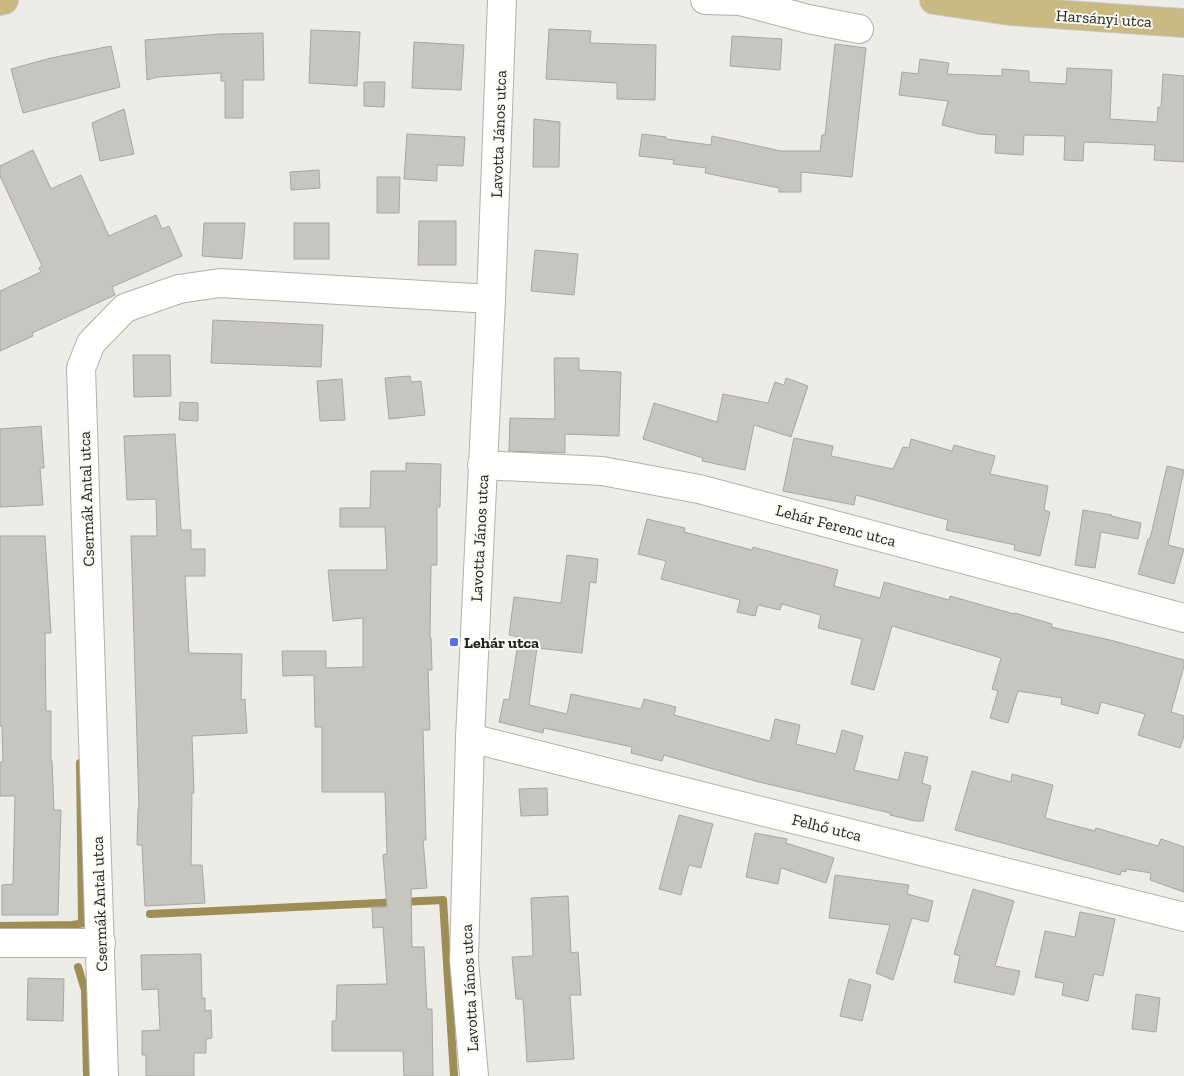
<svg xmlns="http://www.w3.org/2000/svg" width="1184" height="1076" font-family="'Zilla Slab',serif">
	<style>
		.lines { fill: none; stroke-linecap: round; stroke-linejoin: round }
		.stream { stroke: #9e8d54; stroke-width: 8 }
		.building { fill: #c6c5bf; stroke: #a8a6a1 }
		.minor-casing { stroke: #b1b0aa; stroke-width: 30 }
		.major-casing { stroke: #cacac9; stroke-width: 30 }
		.minor { stroke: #fff; stroke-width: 28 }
		.major { stroke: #c9b982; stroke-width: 28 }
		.poi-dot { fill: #5c6ee5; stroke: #fbfaf3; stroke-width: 2 }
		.labels { text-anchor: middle; stroke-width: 4; stroke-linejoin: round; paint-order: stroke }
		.street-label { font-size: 16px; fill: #232220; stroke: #fbfaf3 }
		.poi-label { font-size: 16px; font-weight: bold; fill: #232220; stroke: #fbfaf3; text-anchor: start }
	</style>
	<rect width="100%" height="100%" fill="#eeece6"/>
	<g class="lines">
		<g class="stream">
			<path d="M80,763l2,160"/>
			<path d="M150,914l293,-14 11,176"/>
			<path d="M0,926l72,-1 13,-2"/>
			<path d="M78,967l7,23 2,86"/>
		</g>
	</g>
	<g class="building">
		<path d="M549,29l42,2 -1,12 66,2 -1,55 -38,-1v-16l-71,-4z"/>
		<path d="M311,30l49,2 -3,54 -48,-3z"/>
		<path d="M263,33l1,47h-21v38h-18v-37h-4v-8l-63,4 -11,3 -2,-40 75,-6z"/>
		<path d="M732,36l50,3 -2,31 -50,-4z"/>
		<path d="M414,42l50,3 -3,45 -49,-2z"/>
		<path d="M835,44l31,4 -14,129 -51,-5v20h-22v-4l-74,-15 1,-5 -33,-4 1,-4 -35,-4 3,-22 24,3v2l45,6 1,-9 69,15h39l2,-16h3z"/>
		<path d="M111,46l9,41 -97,26 -12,-44 40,-11z"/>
		<path d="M920,59l29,4 -2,11 55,2v-7l27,2v11l37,2 1,-16 45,2 -2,49 47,3 1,-15h3l2,-33 21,2v86l-30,-2 1,-15 -71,-3 -1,19 -19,-1 1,-24 -41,-1 -1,20 -28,-2 1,-18 -17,-1 -37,-9 6,-24 -49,-6 3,-23 16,2z"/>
		<path d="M364,82h21l-1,25 -20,-1z"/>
		<path d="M124,109l10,45 -34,7 -8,-38z"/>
		<path d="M534,119l26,3 -1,45h-26z"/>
		<path d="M407,134l58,3 -2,29 -26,-1v16l-33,-2z"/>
		<path d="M33,150l18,39 30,-14 28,61 47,-21 6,14 7,-3 13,30 -70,31 3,8 -83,38 1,3 -33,15v-60l41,-19 -2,-4 3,-2 -42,-90v-10z"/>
		<path d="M319,170l1,18 -29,2 -1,-18z"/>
		<path d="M377,177h23l-1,36h-22z"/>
		<path d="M419,221h37v44h-38z"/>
		<path d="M204,223h41l-3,36 -40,-3z"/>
		<rect x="294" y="223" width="35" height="36"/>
		<path d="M535,250l43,4 -4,41 -43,-4z"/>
		<path d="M213,320l110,5 -2,42 -110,-4z"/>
		<path d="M133,355h37l1,41 -37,1z"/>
		<path d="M554,358h25v12l42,2 -2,64 -54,-2v19l-56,-2 1,-33 45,1z"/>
		<path d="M410,376l1,6 10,-1 4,34 -36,4 -4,-41z"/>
		<path d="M786,378l22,8 -17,51 -37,-12 -9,45 -43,-9 1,-3 -60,-19 11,-36 63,19 6,-28 45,9 7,-21 9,3z"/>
		<path d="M342,379l3,41 -25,1 -3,-40z"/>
		<path d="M180,402l18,1v18l-19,-1z"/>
		<path d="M41,426l3,42h-4l3,37 -43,2v-78z"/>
		<path d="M175,434l6,96h10v19h14v27h-20l4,77 53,1 -1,46 4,-1 2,34 -55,3 2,57h-2l-1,72h11l3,38 -60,3 -3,-61h-5l1,-36h1l-8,-273h26l-1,-37 -29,1 -3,-64z"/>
		<path d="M794,438l39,8 -2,10 62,13 10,-22 6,1 2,-9 41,12 2,-6 41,11 -5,18 58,12 -4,24 6,2 -10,44 -26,-6 1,-5 -69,-15 2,-10 -92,-25 -2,10 -71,-14z"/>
		<path d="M406,463l35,1 -1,43h-3v58h-6l-1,73h1l1,32h-4l2,60h-7l3,110h-3l4,48 -16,1 1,58h12l3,62h5l1,67h-29l-1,-25h-71v-30h4l1,-36 50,-1 -4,-57 -10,1 -1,-21h15l-4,-52 4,-1 -2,-62h-63v-65h-7l-1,-52 -31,1 -1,-25h44v17l37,-1v-49l-30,3 -5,-51h59l-2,-43h-45v-19h30l1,-37h35z"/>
		<path d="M1167,466l17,4 -16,75 16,4 -10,35 -36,-10 10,-35h2z"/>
		<path d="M1083,510l29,5 -1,1 30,7 -3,16 -37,-7 -6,36 -20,-3z"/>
		<path d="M647,519l38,9 -1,4 68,18 1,-3 85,23 -4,16 46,12 4,-16 65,18 1,-4 64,18 1,-1 37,11 -1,3 59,13 74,20v6l-13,46 13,4v20l-4,12 -42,-13 7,-21 -44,-12 -3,12 -37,-10 1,-6 -44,-7 -10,32 -18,-5 8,-27 -6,-2 9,-31 -109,-32 -18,64 -23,-6 11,-45 -44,-11 3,-13 -39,-11 -2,6 -22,-5 -3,11 -18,-4 3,-12 -79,-21 5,-18 -28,-7z"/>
		<path d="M0,536h45l6,97h-6l1,78h5v50h1l2,49h7l-3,105h-56v-30l11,-1 2,-88h-15v-34h3l-1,-36h-2z"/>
		<path d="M567,555l31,4 -2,24 -6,-1 -8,71 -45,-5 -8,57 38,9 4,-20 70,15 3,-10 32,8 -2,8 96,26 5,-22 25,6 -4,19 40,10 6,-24 21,6 -9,34 44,10 7,-28 23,5 -6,26 9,3 -8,35h-8l-25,-6v-2l-131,-31 -95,-27 -2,6 -31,-8 1,-6 -88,-19 -1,5 -44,-11 5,-23 5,1 10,-63 -10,-2 5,-38 47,6z"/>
		<path d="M972,771l39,11 1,-8 41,11 -8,33 50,13 1,-3 62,18 3,-7 23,8v45l-34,-12 1,-7 -25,-4v3l-5,-1 -1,4 -165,-45z"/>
		<path d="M547,788l1,27 -27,1 -2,-27z"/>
		<path d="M679,815l34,9 -12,44 -12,-3 -8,30 -22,-6z"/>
		<path d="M755,833l32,6 -1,4 48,15 -8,25 -45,-15 -3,16 -32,-7z"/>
		<path d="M835,875l74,10 -2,9 26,7 -5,21 -16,-4 -19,62 -17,-7 14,-48 -61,-7z"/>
		<path d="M973,889l41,12 -19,65 25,5 -6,24 -60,-13 6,-26 -6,-2z"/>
		<path d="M568,896l3,57 7,-1 3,43h-11l4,64 -47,3 -4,-63h-7l-4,-42 21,-1 -2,-58z"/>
		<path d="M1080,912l35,7 -12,57 -9,-2 -6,27 -26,-6 2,-12 -29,-6 10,-46 30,6z"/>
		<path d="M201,954l1,44h3v13l6,-1 1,28 -6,1v14h-12v23h-48v-21h-4v-24l18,-1 -2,-41 -16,1 -1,-35z"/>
		<path d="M28,978l36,1 -1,42 -36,-1z"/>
		<path d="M849,979l22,6 -9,36 -22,-5z"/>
		<path d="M1136,994l24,4 -4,34 -24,-3z"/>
	</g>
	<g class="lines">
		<defs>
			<g id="minor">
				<path d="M705,0l35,1 68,18 51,10"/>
				<path d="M482,465l120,6 97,18 485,129"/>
				<path d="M470,738l714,179"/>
				<path d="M0,943h101"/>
				<path d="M104,1076l-23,-708 10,-25 34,-35 54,-19 41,-6 271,16"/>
				<path d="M474,1076l-10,-116 6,-222 21,-439 11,-299"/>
			</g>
			<g id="major">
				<path d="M934,0l76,11 174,12"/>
				<path d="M0,1l4,-1"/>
			</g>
		</defs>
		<use href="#minor" class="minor-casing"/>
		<use href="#major" class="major-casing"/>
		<use href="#minor" class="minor"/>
		<use href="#major" class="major"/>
	</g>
	<rect class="poi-dot" x="449" y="637" width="10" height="10" rx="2.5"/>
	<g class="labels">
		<g class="street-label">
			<text transform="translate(1104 18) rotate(4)" y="6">Harsányi utca</text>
			<text transform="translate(498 134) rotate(-88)" y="6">Lavotta János utca</text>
			<text transform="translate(86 499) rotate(-92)" y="6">Csermák Antal utca</text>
			<text transform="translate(836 525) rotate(15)" y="6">Lehár Ferenc utca</text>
			<text transform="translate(479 538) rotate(-87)" y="6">Lavotta János utca</text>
			<text transform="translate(827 827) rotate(14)" y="6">Felhő utca</text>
			<text transform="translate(99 904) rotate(-92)" y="6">Csermák Antal utca</text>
			<text transform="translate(469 988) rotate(-93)" y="6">Lavotta János utca</text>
		</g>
		<g class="poi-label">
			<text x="464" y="648">Lehár utca</text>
		</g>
	</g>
</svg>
